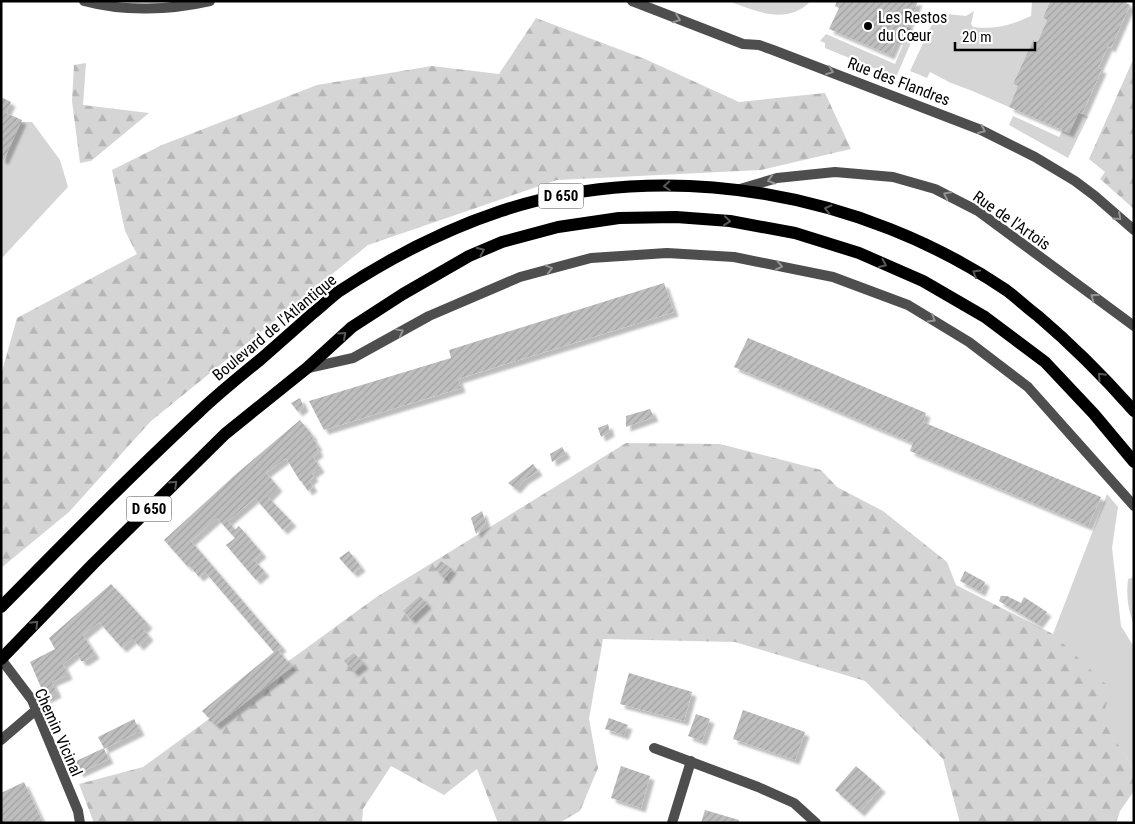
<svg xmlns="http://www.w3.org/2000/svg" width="1135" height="824" font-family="'Roboto Condensed',sans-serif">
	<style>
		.grass { fill: #d5d5d5 }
		.forest { fill: url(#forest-firs) }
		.building { fill: url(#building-hatch); filter: url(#shadow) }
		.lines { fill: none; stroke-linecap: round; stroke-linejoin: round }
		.service { stroke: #4e4e4e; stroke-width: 10 }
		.minor { stroke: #4e4e4e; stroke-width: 10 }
		.primary { stroke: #000; stroke-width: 12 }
		.oneway { stroke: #959595 }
		.oneway2 { stroke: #595959 }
		.poi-dot { fill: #000; stroke: #fff; stroke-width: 2 }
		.labels { text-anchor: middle; stroke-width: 4.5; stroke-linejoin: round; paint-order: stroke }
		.shield { fill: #fff; stroke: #4c4c4c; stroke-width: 1 }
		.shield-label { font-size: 15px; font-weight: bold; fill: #000 }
		.poi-label { font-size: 16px; fill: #000; stroke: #fff; text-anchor: start }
		.street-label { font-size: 16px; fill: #000; stroke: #fff }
	</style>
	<defs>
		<pattern id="forest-firs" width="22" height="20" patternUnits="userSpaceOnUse" patternTransform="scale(1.25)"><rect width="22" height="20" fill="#d5d5d5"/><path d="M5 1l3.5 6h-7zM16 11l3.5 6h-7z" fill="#b5b5b5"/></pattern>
		<pattern id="building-hatch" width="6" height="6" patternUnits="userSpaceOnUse" patternTransform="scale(1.25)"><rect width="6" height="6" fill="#bebebe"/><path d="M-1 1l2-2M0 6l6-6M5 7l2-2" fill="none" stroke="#a2a2a2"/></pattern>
		<filter id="shadow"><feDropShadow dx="4.5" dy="4.5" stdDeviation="1" flood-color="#0004"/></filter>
	</defs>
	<rect width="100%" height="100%" fill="#fff"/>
	<g class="grass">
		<path d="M728,1h83c-25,25 -55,10 -83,0z"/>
		<path d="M1032,1h18l-7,17 4,2 -9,21 -5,-1 -20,44 5,2 -9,21 -39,-17 -19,-7 -21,-11 -3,6 -17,-7 27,-58 29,3 8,-5 -3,13 2,3c21,3 39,-2 58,-11z"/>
		<path d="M907,27l9,4 -19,44 -4,1 -68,-28v-5l-5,-2 6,-7 69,30 8,-19 -7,-3 3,-7 4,1z"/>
		<path d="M1079,112l9,5 -20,41 -59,-33 4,-9 46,21 4,-7 6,3z"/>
		<path d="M20,122h12l28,38 8,27 -67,72v-100l3,1z"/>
		<path d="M1107,494l11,13 -6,41 9,78 13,21v123l-33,-51 -48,-85z"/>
		<path d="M1134,577v48c-6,-14 -8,-31 -6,-46z"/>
	</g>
	<g class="forest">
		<path d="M536,18l109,41 94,43 86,-9 26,56 -90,21 -204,10 -189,65 -217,176 -82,91 -68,56v-193l16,-57 120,-64 -12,-23 -13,-61 50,-25 155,-60 115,-19 67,8z"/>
		<path d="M1132,62l2,1v146l-34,-30 5,-7 -16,-13z"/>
		<path d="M86,63l-3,42 66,8 -58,48 -11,2 -8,-62 2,-36z"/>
		<path d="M626,443l94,1 101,26 16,17 46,24 64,51 9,23 97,49 58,55 -9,30 32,51v21l-14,20 -4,12h-156l-17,-64 -78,-78 -130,-39 -132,-3 -14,80 9,49 -18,43 -21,12h-61l-21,-54 -33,26 -53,-29 -28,43 -1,14h-268l-15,-39 64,-17 232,-169z"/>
	</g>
	<g class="building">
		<path d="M837,1h81l-15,35 -4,-1 -9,20 -61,-26 10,-21 -4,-2z"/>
		<path d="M1050,1h77l-1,2 4,2 -19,43 -3,-2 -10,22 4,1 -20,45 -3,-2 -10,21 -60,-26 9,-21 -5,-2 20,-44 5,1 9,-21 -4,-2z"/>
		<path d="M1,97l10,5 -5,11 16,7 -18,40 -3,-1z"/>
		<path d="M664,283l10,29 -216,67 3,9 -137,42 -15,-29 142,-43 -2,-8z"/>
		<path d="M748,338l178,75 -3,9 178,75 -13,29 -178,-75 3,-8 -179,-76z"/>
		<path d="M300,398l4,9 -6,5 -7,-9z"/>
		<path d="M650,409l4,8 -28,10v-11z"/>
		<path d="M300,420l13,16 -1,1 6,9 -2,1 3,5 -6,5 7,11 -8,6 2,3 -5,4 4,6 -5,4 -7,-10h-1l-14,-23 -20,15 12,14 -10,10 24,25 -9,8 -28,-32 -27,23 7,9 4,-4 23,27 -8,7 11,12 -9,8 -30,-35 9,-7 -18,-20 -26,23 91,106 -4,3 14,17 -76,58 -14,-14 72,-59 -69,-80 -6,5 -9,-11 -2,1 -24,-27 71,-65z"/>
		<path d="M608,424l2,8 -9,5 -3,-9z"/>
		<path d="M562,447l4,7 -14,8 -2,-8z"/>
		<path d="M533,464l5,7 -14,9 -8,9 -8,-6z"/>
		<path d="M482,511l4,12 -10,11 -5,-16z"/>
		<path d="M349,551l12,16 -8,6 -14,-15z"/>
		<path d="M441,561l11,8 -7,9 -10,-9z"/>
		<path d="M965,571l20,11 -4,10 -21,-11z"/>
		<path d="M111,584l37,40 -5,5 6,7 -10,10 -6,-7 -11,9 -23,-26 -16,13 12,19 -10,7h-4l-4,-8 -14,11 5,11 -16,7 5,11 -11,6 -16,-37 25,-13 -6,-11z"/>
		<path d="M420,596l7,8 -16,15 -8,-8z"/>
		<path d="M1001,596h6l14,7 3,-6 23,15 -9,12 -39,-23z"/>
		<path d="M354,653l10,11 -10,8 -10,-11z"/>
		<path d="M629,673l63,19 -8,29 -64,-17z"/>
		<path d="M743,710l62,22 -10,28 -62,-21z"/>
		<path d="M696,714l14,5 -8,22 -14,-5z"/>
		<path d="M609,718l19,7 -4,10 -19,-6z"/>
		<path d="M134,719l6,12 -36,18 5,10 -30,14 -5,-11 30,-14 -6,-11z"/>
		<path d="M621,766l29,10 -9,32 -30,-10z"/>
		<path d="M856,766l25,22 -21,24 -25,-22z"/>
		<path d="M24,782l19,41h-42v-30z"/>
		<path d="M705,810l34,10 -1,3h-37z"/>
	</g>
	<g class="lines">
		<g class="service">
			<path d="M1,659l31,41 46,111 2,12"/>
			<path d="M1,740l35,-30"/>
		</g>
		<g class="minor">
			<path d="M84,1c40,11 86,9 126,0"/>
			<path d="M632,1l111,43 16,1 14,5 208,80 54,27 40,24 20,15 39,34"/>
			<path d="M740,189l37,-11 58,-6 58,5 42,12 43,22 156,115"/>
			<path d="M308,368l45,-10 76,-42 91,-39 71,-19 76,-5 67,4 99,20 75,28 61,37 59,45 106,119"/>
			<path d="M654,748l104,39 36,16 22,20"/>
			<path d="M672,823l19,-62"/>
		</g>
		<g class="primary">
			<path d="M1,607c65,-66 130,-132 198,-195 20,-19 41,-36 62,-53 17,-15 34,-30 51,-45 9,-7 17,-15 26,-22 50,-33 106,-62 163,-81 166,-55 362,-18 505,79 11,8 21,18 32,26 34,29 66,61 96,95"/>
			<path d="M1,659l92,-95 132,-130 82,-66 45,-41 51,-33 66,-38 33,-14 56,-15 61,-9 57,-1 54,4 65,12 64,20 64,28 62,36 60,45 49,52 40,48"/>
		</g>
	</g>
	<defs><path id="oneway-chevron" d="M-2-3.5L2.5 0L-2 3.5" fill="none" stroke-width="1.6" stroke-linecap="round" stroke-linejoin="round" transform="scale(1.25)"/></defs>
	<g class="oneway">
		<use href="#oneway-chevron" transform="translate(677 19) rotate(21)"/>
		<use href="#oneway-chevron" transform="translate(830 71) rotate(21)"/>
		<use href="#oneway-chevron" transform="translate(982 130) rotate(25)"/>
		<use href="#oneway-chevron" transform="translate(771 180) rotate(164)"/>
		<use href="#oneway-chevron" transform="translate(947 195) rotate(-153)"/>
		<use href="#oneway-chevron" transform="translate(1118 217) rotate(42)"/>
		<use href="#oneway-chevron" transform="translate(779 266) rotate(12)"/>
		<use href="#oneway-chevron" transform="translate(549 269) rotate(-15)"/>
		<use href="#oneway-chevron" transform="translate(1094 297) rotate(-144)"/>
		<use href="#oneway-chevron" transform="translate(932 319) rotate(31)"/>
		<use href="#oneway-chevron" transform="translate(400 332) rotate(-29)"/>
	</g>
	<g class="oneway2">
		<use href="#oneway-chevron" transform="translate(667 186) rotate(177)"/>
		<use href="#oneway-chevron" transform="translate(828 209) rotate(-166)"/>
		<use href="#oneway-chevron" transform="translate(727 221) rotate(6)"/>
		<use href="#oneway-chevron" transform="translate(481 251) rotate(-24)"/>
		<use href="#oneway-chevron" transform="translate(883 264) rotate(24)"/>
		<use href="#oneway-chevron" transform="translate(976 273) rotate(-150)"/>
		<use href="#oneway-chevron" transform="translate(343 335) rotate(-42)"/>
		<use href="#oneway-chevron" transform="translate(1101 376) rotate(-134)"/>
		<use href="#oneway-chevron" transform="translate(174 484) rotate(-44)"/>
		<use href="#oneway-chevron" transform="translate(35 624) rotate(-46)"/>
	</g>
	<circle class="poi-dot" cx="868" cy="26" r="5"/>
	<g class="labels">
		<g class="shield">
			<rect x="538.5" y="183.5" width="45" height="25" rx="4"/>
			<rect x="126.5" y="496.5" width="45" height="25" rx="4"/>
		</g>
		<g class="shield-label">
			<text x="561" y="201">D 650</text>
			<text x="149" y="514">D 650</text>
		</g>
		<g class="poi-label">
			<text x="878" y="23">Les Restos<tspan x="878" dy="18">du Cœur</tspan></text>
		</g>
		<g class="street-label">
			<text transform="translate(899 81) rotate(21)" y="6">Rue des Flandres</text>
			<text transform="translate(1012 220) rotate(35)" y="6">Rue de l'Artois</text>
			<text transform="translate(274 327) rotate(-40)" y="6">Boulevard de l'Atlantique</text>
			<text transform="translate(59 732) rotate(66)" y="6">Chemin Vicinal</text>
		</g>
	</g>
	<rect width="1135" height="824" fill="none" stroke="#000000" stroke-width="5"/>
	<path d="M955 42v8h80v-8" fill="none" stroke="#000000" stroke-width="2.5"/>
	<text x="962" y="42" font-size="15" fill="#000000" stroke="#ffffff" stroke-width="4" paint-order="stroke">20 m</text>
</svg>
